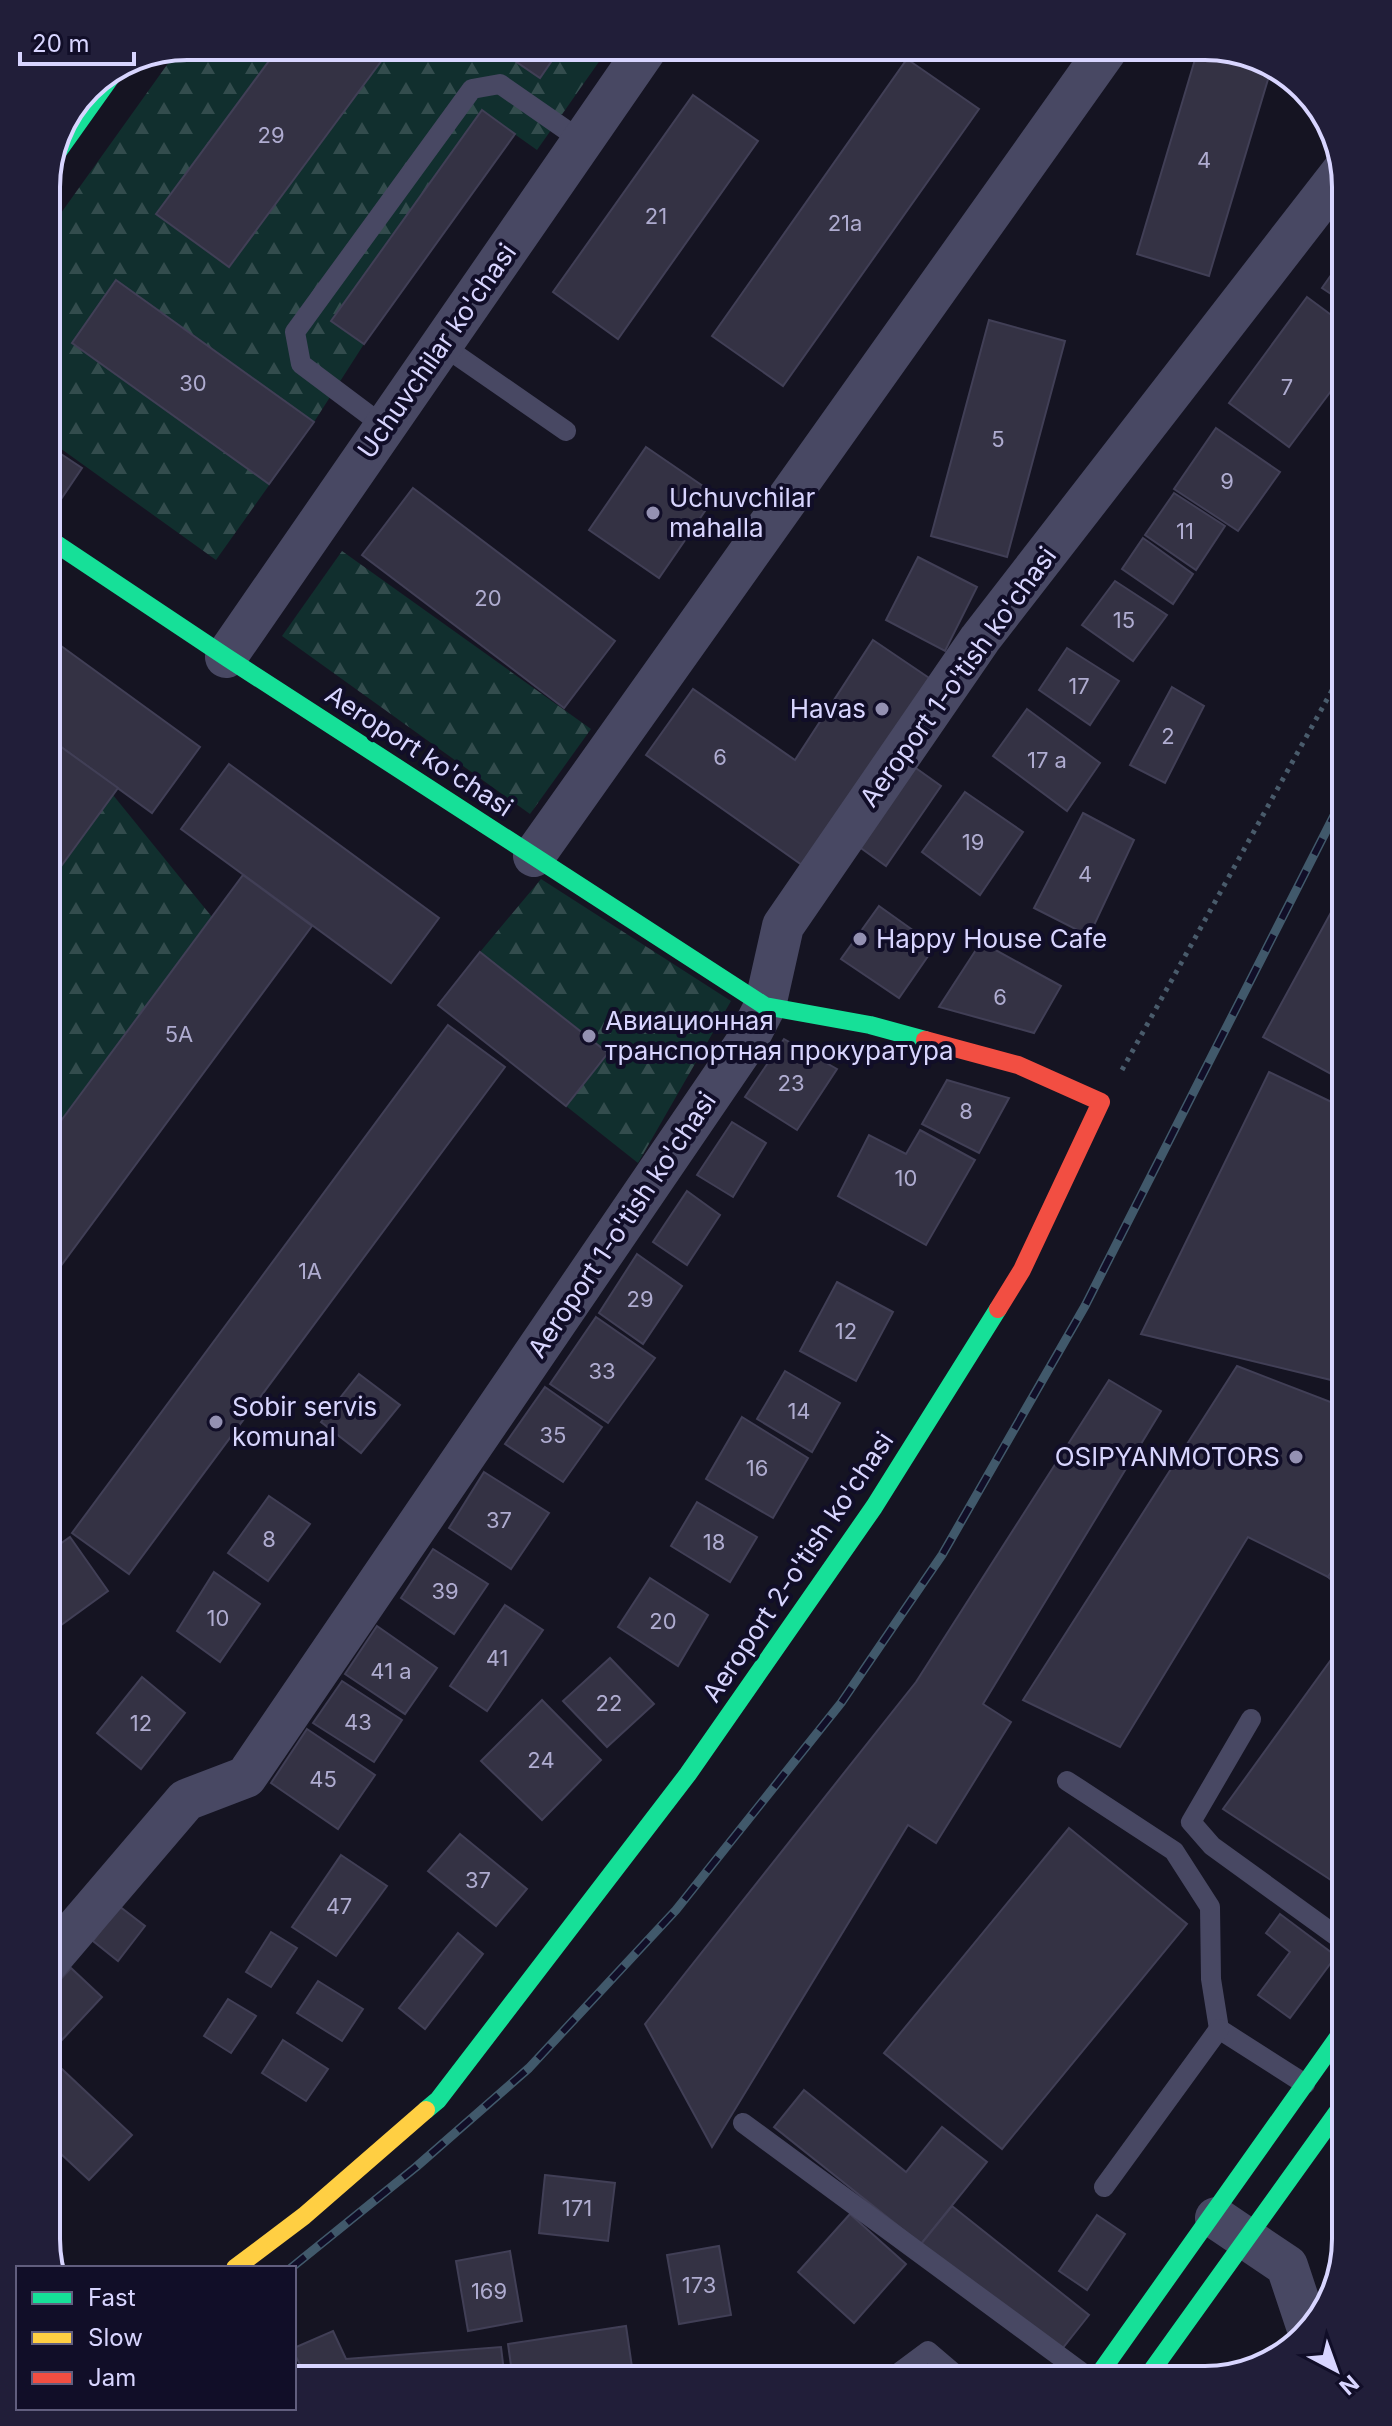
<svg xmlns="http://www.w3.org/2000/svg" width="1392" height="2426" font-family="Inter,sans-serif">
	<style>
		.forest { fill: url(#forest-firs) }
		.building { fill: #343244; stroke: #413f56; stroke-width: 2 }
		.lines { fill: none; stroke-linecap: round; stroke-linejoin: round }
		.path { stroke: #495b6b; stroke-width: 5; stroke-dasharray: 4 6; stroke-linecap: butt }
		.lane { stroke: #484863; stroke-width: 20 }
		.street { stroke: #484863; stroke-width: 42 }
		.fast { stroke: #16e098; stroke-width: 18 }
		.slow { stroke: #ffcf43; stroke-width: 18 }
		.jam { stroke: #f24e42; stroke-width: 18 }
		.rail-casing { stroke: #41596b; stroke-width: 9 }
		.rail { stroke: #110e28; stroke-width: 6; stroke-dasharray: 18; stroke-linecap: butt }
		.poi-dot { fill: #9491b2; stroke: #110e28; stroke-width: 3 }
		.labels { text-anchor: middle; stroke-width: 8; stroke-linejoin: round; paint-order: stroke }
		.number-label { font-size: 22px; fill: #afacd0 }
		.street-label { font-size: 26px; fill: #d8d5ff; stroke: #110e28 }
		.poi-label { font-size: 26px; fill: #d8d5ff; stroke: #110e28; text-anchor: start }
		.rim { fill: none; stroke: #d8d5ff; stroke-width: 4 }
	</style>
	<defs>
		<pattern id="forest-firs" width="22" height="20" patternUnits="userSpaceOnUse" patternTransform="scale(2)"><rect width="22" height="20" fill="#112f2e"/><path d="M5 1l3.5 6h-7zM16 11l3.5 6h-7z" fill="#334c4d"/></pattern>
	</defs>
	<rect width="100%" height="100%" fill="#151422"/>
	<g class="forest">
		<path d="M187,46h423l-73,104 -55,-39 -151,209 33,24 -50,78 -98,138 -170,-122v-204l133,-186z"/>
		<path d="M342,551l249,178 -61,85 -248,-178z"/>
		<path d="M113,795l99,122 -166,224v-254z"/>
		<path d="M541,879l190,122 -93,162 -72,-57 42,-54 -128,-100z"/>
	</g>
	<g class="building">
		<path d="M280,46h92l13,10 -156,211 -73,-53z"/>
		<path d="M493,46h69l-22,32z"/>
		<path d="M1199,46h15l58,20 -63,210 -72,-22z"/>
		<path d="M907,59l72,50 -196,277 -71,-50z"/>
		<path d="M693,95l65,46 -140,198 -65,-47z"/>
		<path d="M482,110l33,24 -151,210 -33,-23z"/>
		<path d="M1346,254v50l-24,-16z"/>
		<path d="M116,280l198,142 -45,62 -197,-141z"/>
		<path d="M1307,297l39,29v45l-57,76 -60,-44z"/>
		<path d="M989,320l76,21 -58,216 -76,-21z"/>
		<path d="M1216,428l64,44 -42,59 -64,-42z"/>
		<path d="M46,444l36,24 -27,40 -9,-6z"/>
		<path d="M646,447l70,48 -57,83 -70,-48z"/>
		<path d="M413,488l202,153 -51,67 -202,-153z"/>
		<path d="M1174,493l51,33 -29,44 -51,-35z"/>
		<path d="M1143,538l50,36 -20,30 -51,-35z"/>
		<path d="M918,557l59,30 -32,64 -59,-31z"/>
		<path d="M1115,581l52,34 -34,46 -51,-36z"/>
		<path d="M46,635l154,112 -48,66 -106,-77z"/>
		<path d="M873,640l65,44 -129,186 -163,-115 47,-66 102,71z"/>
		<path d="M1067,648l52,33 -29,44 -51,-35z"/>
		<path d="M1172,687l32,19 -39,77 -35,-18z"/>
		<path d="M1027,709l73,54 -33,48 -74,-55z"/>
		<path d="M57,744l61,44 -72,99v-128z"/>
		<path d="M229,764l210,154 -48,65 -210,-154z"/>
		<path d="M913,766l28,20 -55,80 -28,-20z"/>
		<path d="M965,792l58,40 -43,63 -58,-43z"/>
		<path d="M1083,813l51,27 -45,96 -55,-28z"/>
		<path d="M243,875l69,51 -266,360v-145z"/>
		<path d="M1346,885v197l-83,-45z"/>
		<path d="M879,906l56,40 -36,52 -58,-39z"/>
		<path d="M981,942l80,44 -27,47 -95,-26z"/>
		<path d="M480,952l128,101 -42,53 -128,-101z"/>
		<path d="M448,1025l57,42 -376,507 -57,-41z"/>
		<path d="M784,1039l53,30 -40,61 -52,-33z"/>
		<path d="M1269,1072l77,37v233l-15,38 -190,-46z"/>
		<path d="M947,1080l62,18 -30,55 -57,-29z"/>
		<path d="M732,1122l34,21 -33,54 -36,-22z"/>
		<path d="M920,1130l55,30 -49,85 -88,-49 31,-61 37,19z"/>
		<path d="M687,1191l33,24 -33,50 -34,-23z"/>
		<path d="M637,1254l45,32 -39,58 -44,-31z"/>
		<path d="M837,1282l56,30 -37,69 -56,-30z"/>
		<path d="M596,1317l59,41 -47,65 -58,-39z"/>
		<path d="M1237,1366l109,42v142l-18,27 -80,-40 -128,210 -97,-47z"/>
		<path d="M785,1371l55,32 -28,49 -55,-33z"/>
		<path d="M359,1374l41,31 -39,48 -40,-31z"/>
		<path d="M1109,1380l52,31 -178,293 28,18 -75,121 -28,-18 -196,322 -67,-123 271,-342z"/>
		<path d="M545,1387l57,40 -39,55 -58,-38z"/>
		<path d="M742,1417l66,41 -35,60 -67,-39z"/>
		<path d="M484,1472l65,41 -38,56 -62,-41z"/>
		<path d="M269,1496l41,28 -42,57 -40,-28z"/>
		<path d="M697,1502l60,35 -27,45 -59,-36z"/>
		<path d="M70,1537l38,54 -62,45v-82z"/>
		<path d="M433,1549l55,35 -34,50 -53,-36z"/>
		<path d="M1346,1550v42l-18,-15z"/>
		<path d="M214,1572l46,32 -40,58 -43,-31z"/>
		<path d="M650,1578l58,37 -30,51 -60,-39z"/>
		<path d="M505,1605l38,25 -56,81 -37,-25z"/>
		<path d="M377,1626l60,42 -32,46 -60,-40z"/>
		<path d="M1346,1639v251l-123,-81z"/>
		<path d="M610,1658l44,46 -47,43 -44,-46z"/>
		<path d="M142,1677l43,36 -44,56 -44,-36z"/>
		<path d="M342,1681l60,39 -28,42 -61,-39z"/>
		<path d="M542,1700l59,60 -59,60 -61,-59z"/>
		<path d="M307,1729l68,46 -37,54 -67,-46z"/>
		<path d="M1069,1828l118,96 -185,225 -118,-96z"/>
		<path d="M460,1834l67,55 -31,37 -68,-55z"/>
		<path d="M341,1855l46,31 -51,70 -44,-29z"/>
		<path d="M119,1906l26,20 -27,35 -25,-20z"/>
		<path d="M1280,1914l56,42 -46,62 -32,-23 32,-43 -24,-19z"/>
		<path d="M271,1932l26,16 -26,39 -25,-15z"/>
		<path d="M458,1933l25,21 -58,75 -26,-21z"/>
		<path d="M71,1968l31,29 -42,45 -14,-12v-35z"/>
		<path d="M318,1981l45,28 -21,32 -45,-28z"/>
		<path d="M228,1999l28,17 -25,37 -27,-17z"/>
		<path d="M283,2040l45,29 -22,32 -44,-28z"/>
		<path d="M46,2054l86,81 -43,45 -43,-40z"/>
		<path d="M804,2090l102,82 36,-45 45,35 -66,82 -147,-117z"/>
		<path d="M545,2175l70,8 -7,58 -69,-8z"/>
		<path d="M952,2206l137,109 -31,39 -137,-110z"/>
		<path d="M850,2214l56,50 -52,59 -56,-51z"/>
		<path d="M1097,2215l28,19 -38,56 -28,-19z"/>
		<path d="M719,2246l12,69 -52,9 -12,-69z"/>
		<path d="M510,2251l12,70 -54,10 -12,-70z"/>
		<path d="M626,2326l7,48 -38,6h-82l-5,-36z"/>
		<path d="M333,2331l13,28 155,-12 4,33h-197l-14,-27v-5z"/>
		<path d="M929,2367l11,13h-25z"/>
	</g>
	<g class="lines">
		<path class="path" d="M1122,1070l224,-405"/>
		<g class="lane">
			<path d="M442,345l124,86"/>
			<path d="M385,427l-84,-63 -6,-32 177,-243 28,-5 82,57"/>
			<path d="M1251,1719l-60,103 21,24 134,97"/>
			<path d="M1067,1781l107,70 36,56 1,72 8,50 86,55"/>
			<path d="M743,2123l349,257"/>
			<path d="M1104,2187l115,-158"/>
			<path d="M889,2380l39,-29 34,29"/>
		</g>
		<g class="street">
			<path d="M226,657l422,-611"/>
			<path d="M534,856l575,-810"/>
			<path d="M46,1964l140,-164 60,-23 500,-734 19,-37 18,-80 197,-287 362,-467"/>
			<path d="M1216,2218l71,48 21,63"/>
		</g>
		<g class="fast">
			<path d="M59,150l59,-83"/>
			<path d="M46,537l180,120 539,349 105,19 55,15"/>
			<path d="M426,2110l12,-10 250,-326 186,-267 124,-198"/>
			<path d="M1095,2380l251,-354"/>
			<path d="M1145,2380l201,-280"/>
		</g>
		<path class="slow" d="M235,2268l69,-52 122,-106"/>
		<path class="jam" d="M925,1040l93,25 83,37 -79,168 -24,39"/>
		<defs>
			<path id="rail" d="M291,2268l125,-101 113,-99 147,-158 165,-207 101,-148 143,-249 261,-514"/>
		</defs>
		<use href="#rail" class="rail-casing"/>
		<use href="#rail" class="rail"/>
	</g>
	<g class="poi-dot">
		<circle cx="653" cy="513" r="8"/>
		<circle cx="882" cy="709" r="8"/>
		<circle cx="860" cy="939" r="8"/>
		<circle cx="589" cy="1036" r="8"/>
		<circle cx="216" cy="1422" r="8"/>
		<circle cx="1296" cy="1457" r="8"/>
	</g>
	<g class="labels">
		<g class="number-label">
			<text x="271" y="143">29</text>
			<text x="1204" y="168">4</text>
			<text x="656" y="224">21</text>
			<text x="845" y="231">21a</text>
			<text x="193" y="391">30</text>
			<text x="1287" y="395">7</text>
			<text x="998" y="447">5</text>
			<text x="1227" y="489">9</text>
			<text x="1185" y="539">11</text>
			<text x="488" y="606">20</text>
			<text x="1124" y="628">15</text>
			<text x="1079" y="694">17</text>
			<text x="1168" y="744">2</text>
			<text x="720" y="765">6</text>
			<text x="1047" y="768">17 а</text>
			<text x="973" y="850">19</text>
			<text x="1085" y="882">4</text>
			<text x="1000" y="1005">6</text>
			<text x="179" y="1042">5A</text>
			<text x="791" y="1091">23</text>
			<text x="966" y="1119">8</text>
			<text x="906" y="1186">10</text>
			<text x="310" y="1279">1A</text>
			<text x="640" y="1307">29</text>
			<text x="846" y="1339">12</text>
			<text x="602" y="1379">33</text>
			<text x="799" y="1419">14</text>
			<text x="553" y="1443">35</text>
			<text x="757" y="1476">16</text>
			<text x="499" y="1528">37</text>
			<text x="269" y="1547">8</text>
			<text x="714" y="1550">18</text>
			<text x="445" y="1599">39</text>
			<text x="218" y="1626">10</text>
			<text x="663" y="1629">20</text>
			<text x="497" y="1666">41</text>
			<text x="391" y="1679">41 а</text>
			<text x="609" y="1711">22</text>
			<text x="358" y="1730">43</text>
			<text x="141" y="1731">12</text>
			<text x="541" y="1768">24</text>
			<text x="323" y="1787">45</text>
			<text x="478" y="1888">37</text>
			<text x="339" y="1914">47</text>
			<text x="577" y="2216">171</text>
			<text x="699" y="2293">173</text>
			<text x="489" y="2299">169</text>
		</g>
		<g class="street-label">
			<text transform="translate(437 351) rotate(-55)" y="9">Uchuvchilar ko'chasi</text>
			<text transform="translate(958 677) rotate(-54)" y="9">Aeroport 1-o'tish ko'chasi</text>
			<text transform="translate(419 751) rotate(33)" y="9">Aeroport ko'chasi</text>
			<text transform="translate(622 1225) rotate(-56)" y="9">Aeroport 1-o'tish ko'chasi</text>
			<text transform="translate(798 1567) rotate(-56)" y="9">Aeroport 2-o'tish ko'chasi</text>
		</g>
		<g class="poi-label">
			<text x="669" y="507">Uchuvchilar<tspan x="669" dy="30">mahalla</tspan></text>
			<text x="866" y="718" text-anchor="end">Havas</text>
			<text x="876" y="948">Happy House Cafe</text>
			<text x="605" y="1030">Авиационная<tspan x="605" dy="30">транспортная прокуратура</tspan></text>
			<text x="232" y="1416">Sobir servis<tspan x="232" dy="30">komunal</tspan></text>
			<text x="1280" y="1466" text-anchor="end">OSIPYANMOTORS</text>
		</g>
	</g>
	<path d="M0 0H1392V2426H0ZM187 60H1205A127 127 0 0 1 1332 187V2239A127 127 0 0 1 1205 2366H187A127 127 0 0 1 60 2239V187A127 127 0 0 1 187 60Z" fill="#211e39" fill-rule="evenodd"/>
	<path class="rim" d="M187 60H1205A127 127 0 0 1 1332 187V2239A127 127 0 0 1 1205 2366H187A127 127 0 0 1 60 2239V187A127 127 0 0 1 187 60Z"/>
	<rect x="16" y="2266" width="280" height="144" fill="#110e28" stroke="#615e7e" stroke-width="2"/>
	<rect x="32" y="2292" width="40" height="12" fill="#16e098" stroke="#615e7e" stroke-width="2"/>
	<text x="88" y="2306" font-size="24" fill="#d8d5ff">Fast</text>
	<rect x="32" y="2332" width="40" height="12" fill="#ffcf43" stroke="#615e7e" stroke-width="2"/>
	<text x="88" y="2346" font-size="24" fill="#d8d5ff">Slow</text>
	<rect x="32" y="2372" width="40" height="12" fill="#f24e42" stroke="#615e7e" stroke-width="2"/>
	<text x="88" y="2386" font-size="24" fill="#d8d5ff">Jam</text>
	<g transform="translate(1336 2370) rotate(139)" stroke="#110e28" stroke-width="6" paint-order="stroke">
	<path d="M0-6L14 30L0 20L-14 30Z" fill="#d8d5ff"/>
	<text y="-12" font-size="22" font-weight="bold" text-anchor="middle" fill="#d8d5ff">N</text>
	</g>
	<path d="M20 52v12h114v-12" fill="none" stroke="#d8d5ff" stroke-width="4"/>
	<text x="32" y="52" font-size="24" fill="#d8d5ff" stroke="#110e28" stroke-width="6" paint-order="stroke">20 m</text>
</svg>
